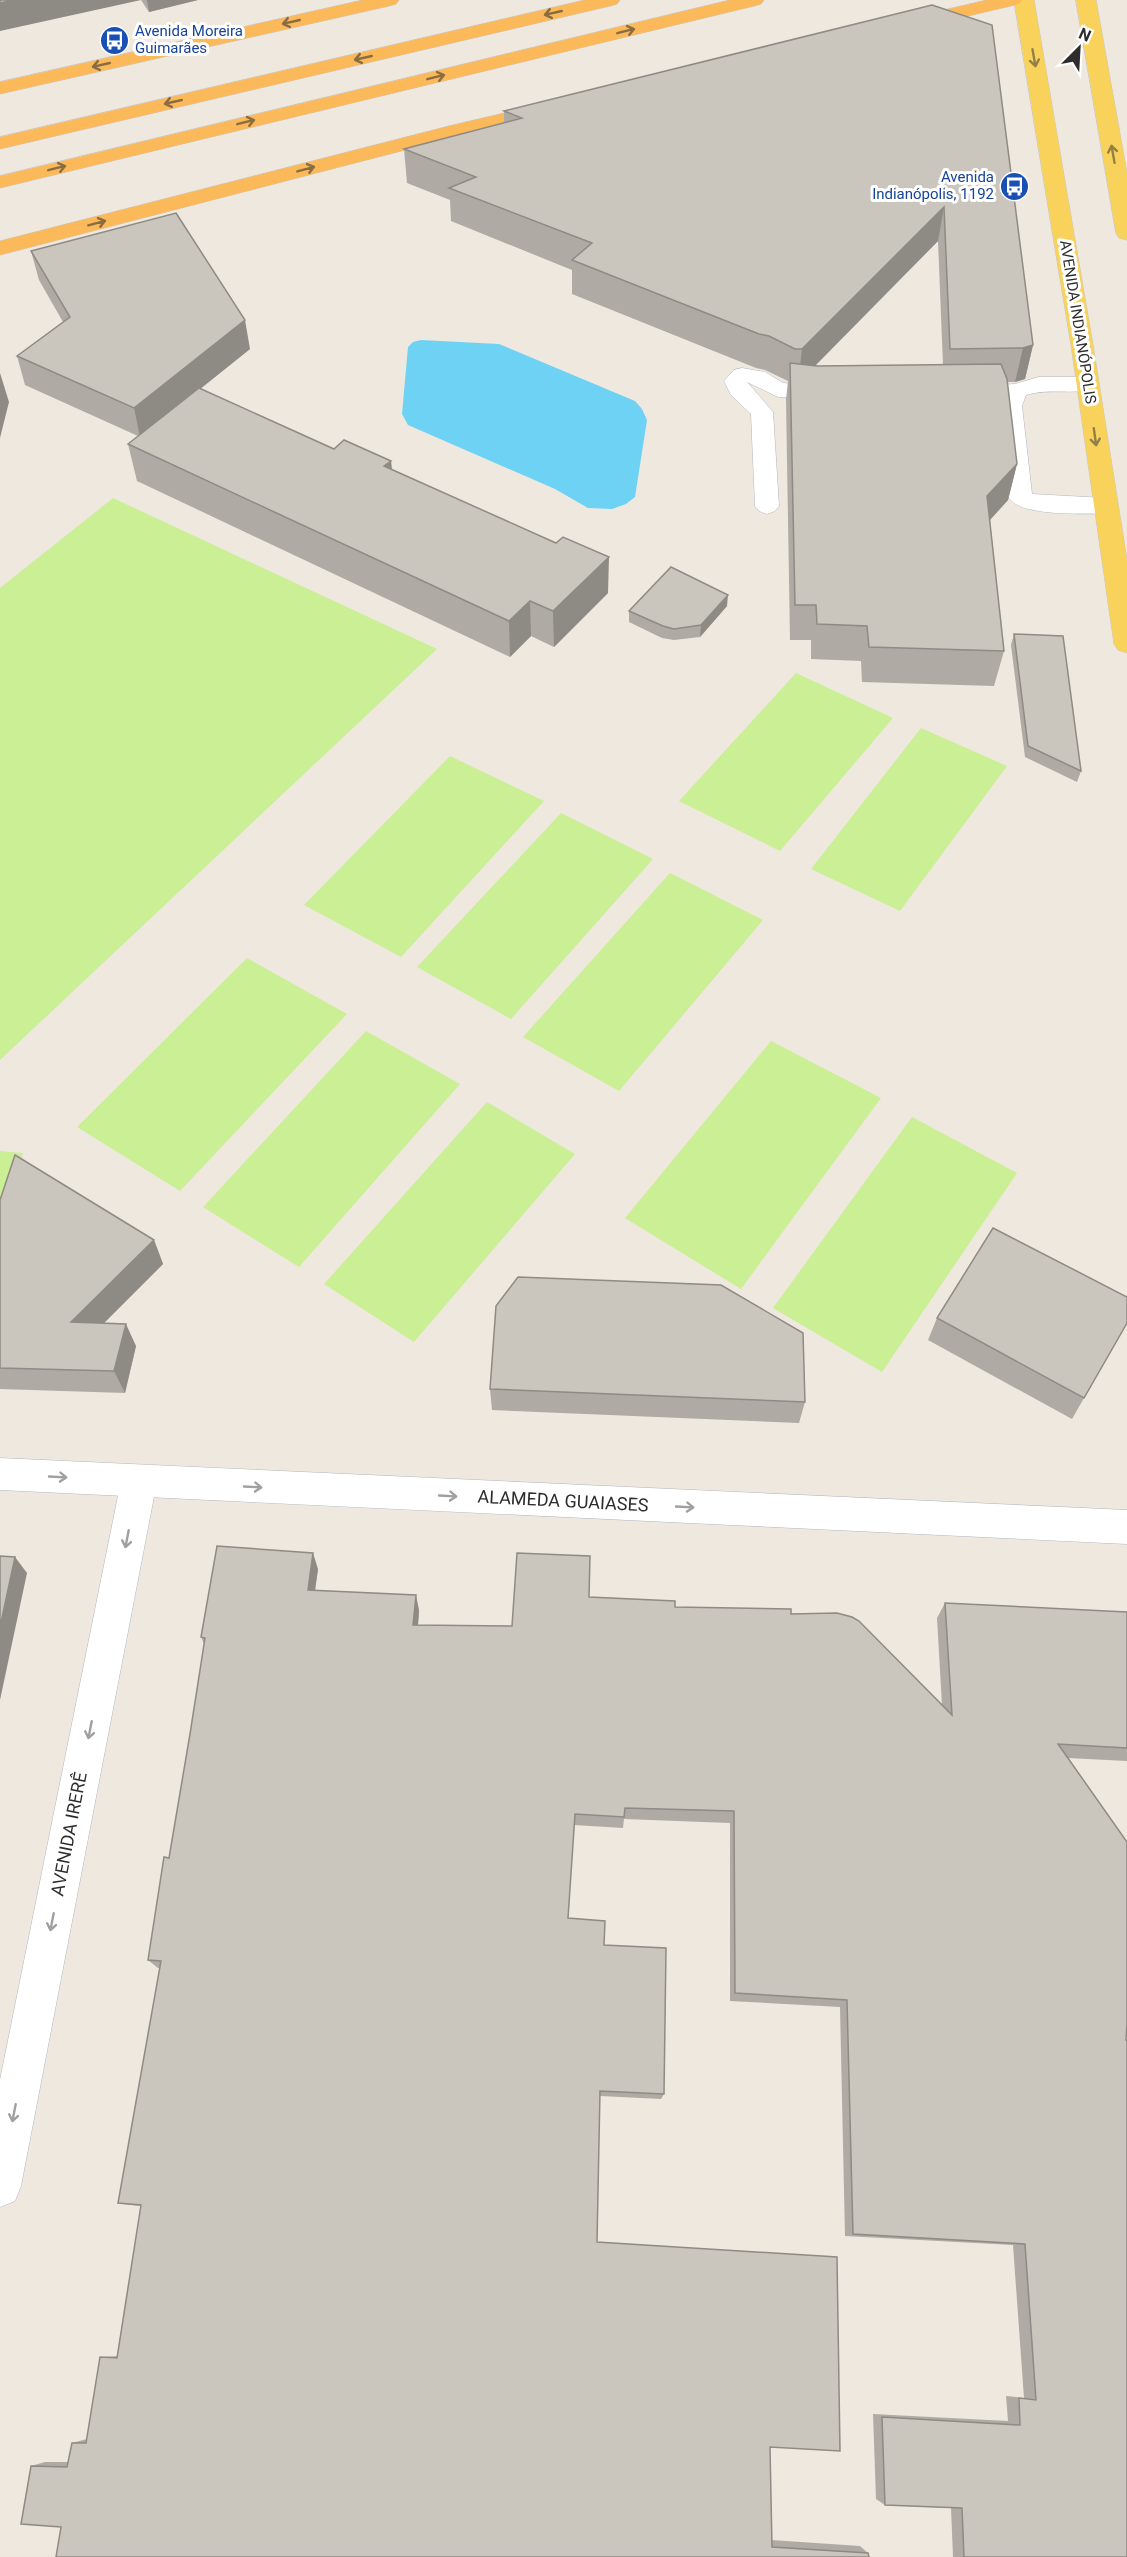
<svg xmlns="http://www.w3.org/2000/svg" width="1127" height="2557" font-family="Roboto,sans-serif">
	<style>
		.pitch { fill: #caef95 }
		.water { fill: #6ed2f5 }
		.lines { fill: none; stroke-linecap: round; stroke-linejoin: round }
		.service-casing { stroke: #b3b6c1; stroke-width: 1 }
		.minor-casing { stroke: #b3b6c1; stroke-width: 1 }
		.tertiary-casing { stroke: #b3b6c1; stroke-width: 1 }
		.primary-casing { stroke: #c8c8c8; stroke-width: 1 }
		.trunk-casing { stroke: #c8c8c8; stroke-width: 1 }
		.service { fill: #fff; fill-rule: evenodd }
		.minor { fill: #fff; fill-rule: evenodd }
		.tertiary { fill: #fff; fill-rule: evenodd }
		.primary { fill: #f8d25b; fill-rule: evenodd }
		.trunk { fill: #fcb95a; fill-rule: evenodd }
		.wall { fill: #afaaa3; fill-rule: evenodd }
		.shaded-wall { fill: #8e8b84 }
		.building { fill: #cbc6bd; stroke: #8e8b84; stroke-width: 1.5 }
		.oneway { stroke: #8a6c41 }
		.oneway2 { stroke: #928044 }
		.oneway3 { stroke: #a0a0a0 }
		.labels { text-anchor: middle; stroke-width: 6; stroke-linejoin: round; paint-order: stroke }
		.far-transit-label { font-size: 15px; fill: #164399; stroke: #fff; text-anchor: start }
		.far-street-label { font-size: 15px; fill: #2d2d2d; stroke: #fff }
		.street-label { font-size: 18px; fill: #2d2d2d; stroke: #fff }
	</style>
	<rect width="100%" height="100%" fill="#efe8df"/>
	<g class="pitch">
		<path d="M113,498l324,151 -437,411v-472z"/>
		<path d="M796,673l97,45 -113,133 -101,-50z"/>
		<path d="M921,728l86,38 -107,145 -89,-42z"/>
		<path d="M450,756l94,45 -143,156 -97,-52z"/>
		<path d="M561,813l92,46 -142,160 -94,-52z"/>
		<path d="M670,873l93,47 -144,171 -96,-54z"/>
		<path d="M247,958l100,56 -167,177 -103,-64z"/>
		<path d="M366,1031l94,53 -161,183 -96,-60z"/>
		<path d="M771,1041l110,57 -140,191 -116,-71z"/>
		<path d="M487,1102l88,52 -161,188 -90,-58z"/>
		<path d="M912,1117l105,56 -135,199 -109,-64z"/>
		<path d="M0,1151l23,2 -23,78z"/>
	</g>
	<path class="water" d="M421,340l78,4 136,57 7,8 5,11 -12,77 -9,7 -14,5 -24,-1 -33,-19 -147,-64 -6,-11 6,-67 5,-5z"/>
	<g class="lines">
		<defs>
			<g id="service">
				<path d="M742,368l23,4 18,11 54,5 3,5 -3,5 -8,2 -51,-3 -31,-15 26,30 6,94 -4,5 -8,3 -8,-3 -4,-5 -4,-92 -20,-19 -7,-14 10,-11z"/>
				<path d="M1039,377h49l8,2 3,5 -3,5c-23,6 -47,-1 -70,6l-4,11 10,88 73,4 8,3 4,5 -4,5 -8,3c-22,-1 -83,3 -96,-16l-9,-92 2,-8 -44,-1 -3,-5 3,-5 57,-3z"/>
			</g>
			<path id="minor" d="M139,1465l12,5 6,11 -136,705 -6,15 -15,6v-127l121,-599 6,-11z"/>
			<path id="tertiary" d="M0,1458l1127,52v34l-1127,-54z"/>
			<g id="primary">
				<path d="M1014,0h20l59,345 34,215v93l-9,-3 -4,-6 -43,-299z"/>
				<path d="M1076,0h20l31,173v67l-8,-2 -3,-5z"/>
			</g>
			<g id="trunk">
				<path d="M363,0h36l-3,4 -7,2 -389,88v-12z"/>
				<path d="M585,0h35l-3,4 -7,2 -610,143v-12z"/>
				<path d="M730,0h34l-3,4 -7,2 -754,182v-12z"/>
				<path d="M987,0h35l-3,4 -106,25 -7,-2 -3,-4 3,-4z"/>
				<path d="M548,103l7,2 3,4 -3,4 -92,22 -463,120v-14l453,-116z"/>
			</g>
		</defs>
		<use href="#service" class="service-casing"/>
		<use href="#minor" class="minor-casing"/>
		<use href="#tertiary" class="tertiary-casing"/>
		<use href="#primary" class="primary-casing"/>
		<use href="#trunk" class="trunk-casing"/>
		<use href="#service" class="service"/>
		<use href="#minor" class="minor"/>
		<use href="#tertiary" class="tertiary"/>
		<use href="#primary" class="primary"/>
		<use href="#trunk" class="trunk"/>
	</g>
	<g class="wall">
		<path d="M0,0h198l-49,12 -8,-12z"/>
		<path d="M932,5l101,340 -8,34 -10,3h-8l10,82 -9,36 -18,20 14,131 -10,35 -132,-4 -1,-21 -50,-2v-19h-21l-4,-241 2,-18 -23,-11 -9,-2 -184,-74v-24l-121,-49 -1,-21 -43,-17 -3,-34 100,-26v-12zM938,241l5,124 -128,1z"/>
		<path d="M31,251l219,98 -50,40 134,60 57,12 1,9 216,123 -54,54 -23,-11 -21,21 -373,-176 -9,-37 10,-8 -113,-51 -8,-29 46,-34 -24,-42z"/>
		<path d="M727,606l-27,31 -26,3 -12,-2 -33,-16v-11z"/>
		<path d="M1014,634l67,137 -4,11 -52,-25 -14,-112z"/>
		<path d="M0,1200l154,40 9,24 -59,59 32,23 -11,47 -125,-4z"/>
		<path d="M937,1318l190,5 -55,96 -144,-79z"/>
		<path d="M490,1389l315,13 -6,21 -307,-13z"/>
		<path d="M318,1569l-3,21 104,20 -1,15 94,1 77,-29 86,10 116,7 151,91 -5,-87 8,-15 182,9v149l-59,-3 58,282 1,517h-174l-2,-49 -66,-3 -9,-6 -3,-85 135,7 -2,-25 18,2 -11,-153 -168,-9 -5,-229 -110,-6v-178l-106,-4 -1,9 -49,-3 -6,93 36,27 60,149 -3,5 -61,-3 -3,146 173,205 1,93 89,6 8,7 -807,-26 -30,-61 14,-4h23l4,-19 15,-4 13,-82 17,-1 24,-150 -11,-1 -12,-2 42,-235h-2l-10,-8 21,-102 21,-124 14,-90 -3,-7z"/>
	</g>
	<g class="shaded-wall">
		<path d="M13,0h128l-141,31v-28z"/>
		<path d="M147,0h51l-49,12z"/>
		<path d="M944,207l-6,34 -140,142 4,-34z"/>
		<path d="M245,320l5,29 -110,88 -6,-29z"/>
		<path d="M1033,345l-8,34 -10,3 8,-34z"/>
		<path d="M0,373l9,29 -9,36z"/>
		<path d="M391,461l3,36 -10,-31z"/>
		<path d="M1017,464l-9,36 -29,32 8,-36z"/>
		<path d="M609,557l-1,36 -54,54 -1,-36z"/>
		<path d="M728,595l-1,11 -27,31 1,-12z"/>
		<path d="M530,601l1,35 -21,21 -1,-36z"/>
		<path d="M154,1240l9,24 -80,80 -12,-22z"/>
		<path d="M126,1324l10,22 -11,47 -11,-22z"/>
		<path d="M313,1553l5,16 -5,36 -5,-15z"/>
		<path d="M15,1557l12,16 -27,127v-73z"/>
		<path d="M416,1595l3,15 -2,30 -4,-15z"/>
	</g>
	<g class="building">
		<path d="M0,0h13l-13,3z"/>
		<path d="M932,5l60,20 41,320 -10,3 -73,1 -6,-142 -142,142h-7l-26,-13 -10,-2 -187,-74 20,-17 -143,-55 27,-11 -72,-28 118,-31 -18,-7z"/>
		<path d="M176,213l69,107 -111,88 -117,-52 53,-39 -39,-66z"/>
		<path d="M790,363l27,3 184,-2 6,15 10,85 -30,32 17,155 -135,-4 -2,-21 -50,-2 -1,-19h-21z"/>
		<path d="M199,388l135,61 10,-9 47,21 -7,5 172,77 7,-6 46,20 -56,54 -23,-10 -21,20 -381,-177z"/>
		<path d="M671,567l57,28 -27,30 -27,4 -11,-3 -34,-15z"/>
		<path d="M1014,634l49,2 18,135 -53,-25z"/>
		<path d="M15,1155l139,85 -83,82 55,2 -12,47 -114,-3v-168z"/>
		<path d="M993,1228l134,69v26l-43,75 -147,-80z"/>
		<path d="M518,1277l203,8 82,48 2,69 -315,-13 6,-83z"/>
		<path d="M217,1546l96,7 -5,37 108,5 -3,30 99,1 5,-73 73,3 -1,41 86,4v6l116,2v5l46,-1 15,4 7,4 93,94 -7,-112 182,9v136l-69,-4 69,98v181l-1,17h1v517h-163l-2,-49 -77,-3 -3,-88 138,8 -1,-27 17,2 -11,-156 -172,-10 -6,-234 -112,-7 -1,-182 -109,-3 -1,9 -49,-3 -7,104 37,3 -1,24 62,3 -2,146 -64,-3 -3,151 240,15 3,194 -70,-4 2,100 96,6 1,4h-813l5,-30 -40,-3 10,-58 36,1 5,-24h14l14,-86 17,1 24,-153 -23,-2 43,-242 -13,-1 16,-103 5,1 21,-124 15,-96 -4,-1z"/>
		<path d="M0,1556l15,1 -15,70z"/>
	</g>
	<defs><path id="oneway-shaft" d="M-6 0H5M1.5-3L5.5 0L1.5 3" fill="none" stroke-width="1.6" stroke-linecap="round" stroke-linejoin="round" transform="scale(1.5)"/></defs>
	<g class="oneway">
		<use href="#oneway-shaft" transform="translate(553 13) rotate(167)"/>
		<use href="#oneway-shaft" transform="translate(291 22) rotate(167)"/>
		<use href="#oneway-shaft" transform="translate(626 31) rotate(-14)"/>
		<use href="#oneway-shaft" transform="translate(363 58) rotate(167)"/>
		<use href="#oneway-shaft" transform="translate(101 65) rotate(167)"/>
		<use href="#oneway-shaft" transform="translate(436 77) rotate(-14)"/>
		<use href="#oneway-shaft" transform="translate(173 102) rotate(167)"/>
		<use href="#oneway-shaft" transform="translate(246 122) rotate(-14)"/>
		<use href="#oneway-shaft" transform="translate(57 168) rotate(-14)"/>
		<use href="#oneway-shaft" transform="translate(306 169) rotate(-15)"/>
		<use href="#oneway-shaft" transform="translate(97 223) rotate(-15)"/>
	</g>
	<g class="oneway2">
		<use href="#oneway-shaft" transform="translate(1034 58) rotate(80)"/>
		<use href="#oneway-shaft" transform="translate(1113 154) rotate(-100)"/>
		<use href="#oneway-shaft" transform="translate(1095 437) rotate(82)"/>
	</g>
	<g class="oneway3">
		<use href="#oneway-shaft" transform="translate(58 1477) rotate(3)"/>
		<use href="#oneway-shaft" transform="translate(253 1487) rotate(3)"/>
		<use href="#oneway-shaft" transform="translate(448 1496) rotate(3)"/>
		<use href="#oneway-shaft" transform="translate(685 1507) rotate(3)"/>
		<use href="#oneway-shaft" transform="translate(127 1539) rotate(101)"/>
		<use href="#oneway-shaft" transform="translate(90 1730) rotate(101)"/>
		<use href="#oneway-shaft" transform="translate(52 1922) rotate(101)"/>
		<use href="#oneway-shaft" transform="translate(14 2113) rotate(101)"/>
	</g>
	<defs>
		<symbol id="bus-disc" viewBox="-11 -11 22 22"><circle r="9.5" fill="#1a4fb4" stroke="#fff"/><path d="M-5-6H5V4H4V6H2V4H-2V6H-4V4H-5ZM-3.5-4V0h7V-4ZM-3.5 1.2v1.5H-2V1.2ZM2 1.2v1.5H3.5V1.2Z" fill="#fff"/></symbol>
	</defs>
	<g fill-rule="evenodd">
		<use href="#bus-disc" x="98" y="24" width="33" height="33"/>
		<use href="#bus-disc" x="998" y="170" width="33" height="33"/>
	</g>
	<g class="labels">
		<g class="far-transit-label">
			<text x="135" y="36">Avenida Moreira<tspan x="135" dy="17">Guimarães</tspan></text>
			<text x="994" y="182" text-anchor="end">Avenida<tspan x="994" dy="17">Indianópolis, 1192</tspan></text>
		</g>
		<g class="far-street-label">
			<text transform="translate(1078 322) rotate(81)" y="5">AVENIDA INDIANÓPOLIS</text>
		</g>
		<g class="street-label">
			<text transform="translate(563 1501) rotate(3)" y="6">ALAMEDA GUAIASES</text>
			<text transform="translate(69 1834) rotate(-79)" y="6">AVENIDA IRERÊ</text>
		</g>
	</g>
	<g transform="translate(1079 48) rotate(24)" stroke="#ffffff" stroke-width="4.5" paint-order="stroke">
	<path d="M0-4.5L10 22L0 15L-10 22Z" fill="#2d2d2d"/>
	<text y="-9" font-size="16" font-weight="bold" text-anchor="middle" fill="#2d2d2d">N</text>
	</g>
</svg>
